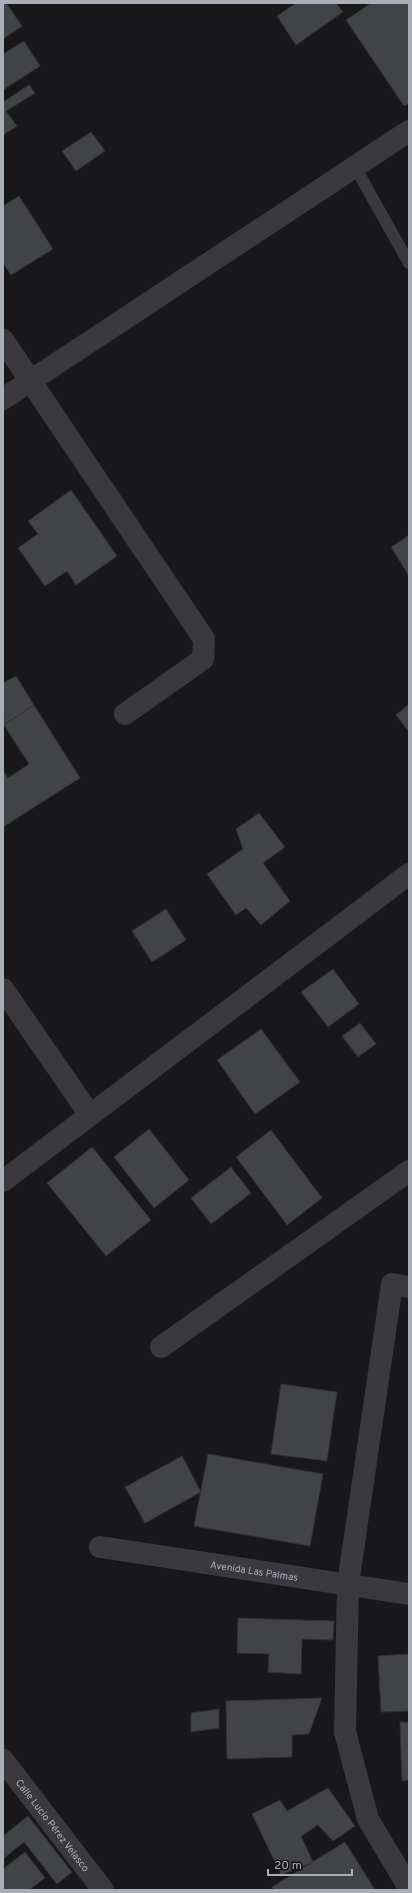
<svg xmlns="http://www.w3.org/2000/svg" width="412" height="1893" font-family="Overpass,sans-serif">
	<style>
		.building { fill: #424346; stroke: #323235 }
		.lines { fill: none; stroke-linecap: round; stroke-linejoin: round }
		.service { stroke: #39393e; stroke-width: 12 }
		.minor { stroke: #39393e; stroke-width: 22 }
		.tertiary { stroke: #39393e; stroke-width: 22 }
		.labels { text-anchor: middle; stroke-width: 3; stroke-linejoin: round; paint-order: stroke }
		.street-label { font-size: 10px; fill: #aaaeb9; stroke: #131215 }
	</style>
	<rect width="100%" height="100%" fill="#18171a"/>
	<g class="building">
		<path d="M3,3h3l16,23 -19,13z"/>
		<path d="M296,3h40l7,9 -47,33 -19,-29z"/>
		<path d="M371,3h38v100l-5,3 -58,-86z"/>
		<path d="M24,41l16,25 -37,24v-36z"/>
		<path d="M29,85l6,8 -29,18 11,15 -14,9v-33z"/>
		<path d="M91,132l14,19 -29,20 -14,-20z"/>
		<path d="M19,196l34,53 -42,26 -8,-12v-57z"/>
		<path d="M71,490l46,66 -41,29 -9,-14 -22,15 -27,-38 20,-14 -10,-13z"/>
		<path d="M408,536l1,1v39l-18,-29z"/>
		<path d="M16,676l18,29 -30,20 -1,-42z"/>
		<path d="M409,704v28l-13,-17z"/>
		<path d="M34,705l46,73 -77,49v-57l5,8 21,-14 -25,-39z"/>
		<path d="M259,813l26,34 -22,16 27,38 -29,24 -15,-17 -10,7 -29,-41 36,-25 -7,-20z"/>
		<path d="M166,909l20,31 -34,22 -20,-31z"/>
		<path d="M333,969l26,35 -31,23 -27,-35z"/>
		<path d="M360,1023l16,21 -18,13 -16,-21z"/>
		<path d="M261,1029l39,53 -45,32 -38,-54z"/>
		<path d="M149,1129l40,51 -35,28 -40,-51z"/>
		<path d="M271,1130l51,68 -35,27 -51,-68z"/>
		<path d="M92,1147l59,73 -45,36 -59,-73z"/>
		<path d="M231,1167l20,26 -40,31 -20,-26z"/>
		<path d="M281,1384l56,8 -10,69 -56,-7z"/>
		<path d="M208,1454l115,20 -13,72 -116,-20z"/>
		<path d="M182,1456l19,36 -56,31 -20,-36z"/>
		<path d="M238,1618l96,3 -1,19 -31,-1 -1,35 -33,-2 1,-18 -32,-1z"/>
		<path d="M409,1654v57l-28,1 -3,-56z"/>
		<path d="M322,1698l-13,36 -17,1v22l-65,2 -1,-58z"/>
		<path d="M219,1709v19l-28,4v-19z"/>
		<path d="M400,1722h9v58l-7,1z"/>
		<path d="M328,1788l27,38 -22,15 -15,-16 -17,11 12,26 -32,13 -29,-61 28,-14 7,11z"/>
		<path d="M28,1816l44,56 -15,12 -33,-42 -21,17v-23z"/>
		<path d="M345,1842l30,48h-101l-2,-3z"/>
		<path d="M25,1852l20,26 -16,12h-26v-21z"/>
	</g>
	<g class="lines">
		<path class="service" d="M355,167l54,96"/>
		<g class="minor">
			<path d="M3,340l201,299 -1,20 -78,55"/>
			<path d="M3,989l87,126"/>
			<path d="M3,1181l406,-307"/>
			<path d="M409,1287l-17,-3 -44,300 -3,148 23,87 41,69"/>
			<path d="M161,1347l248,-176"/>
			<path id="s1" d="M100,1547l309,47"/>
			<path id="s2" d="M3,1760l100,130"/>
		</g>
		<path class="tertiary" d="M3,399l406,-268"/>
	</g>
	<g class="labels">
		<g class="street-label">
			<text dy="4" stroke="none"><textPath href="#s1" startOffset="156">Avenida Las Palmas</textPath></text>
			<text dy="4" stroke="none"><textPath href="#s2" startOffset="82">Calle Lucio Pérez Velasco</textPath></text>
		</g>
	</g>
	<rect width="412" height="1893" fill="none" stroke="#aaaeb9" stroke-width="8"/>
	<path d="M268 1869v6h84v-6" fill="none" stroke="#aaaeb9" stroke-width="2"/>
	<text x="274" y="1869" font-size="12" fill="#aaaeb9" stroke="#131215" stroke-width="3" paint-order="stroke">20 m</text>
</svg>
